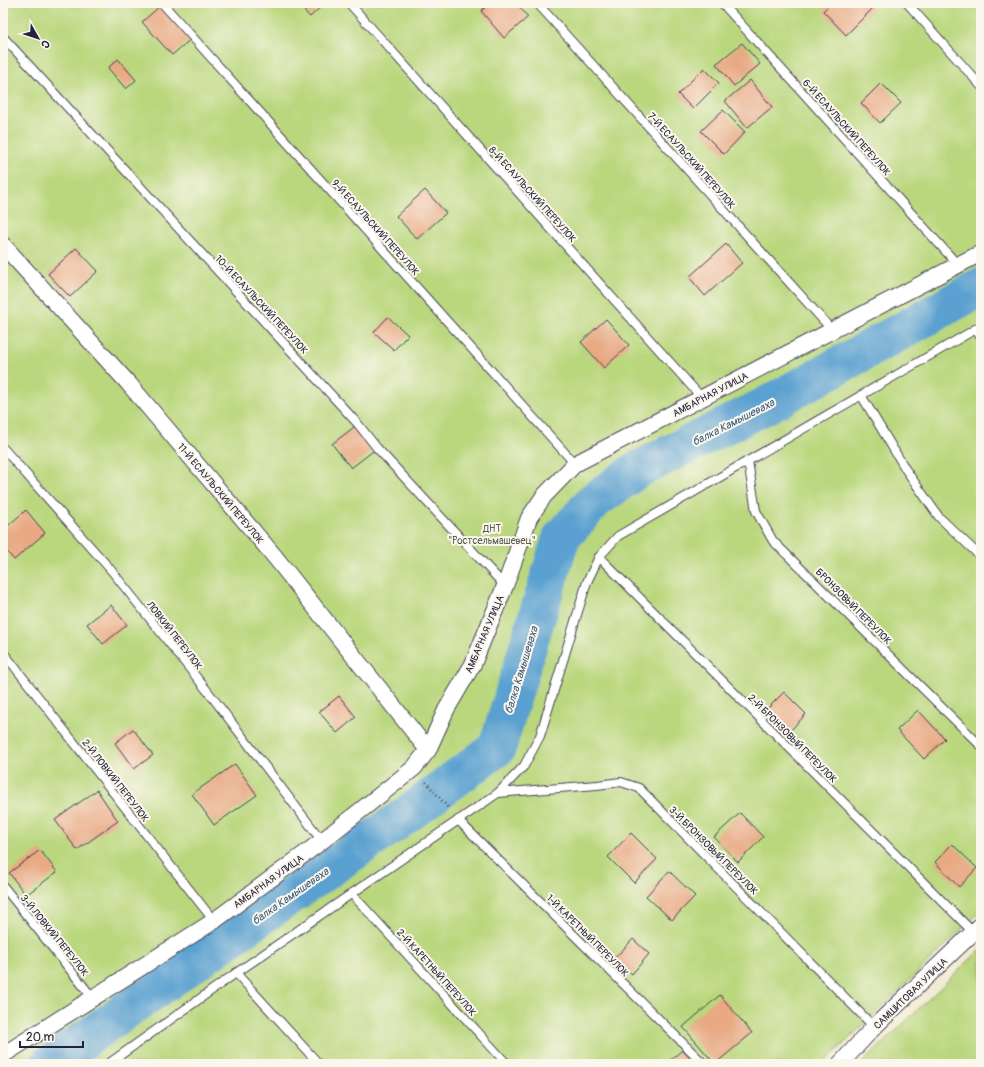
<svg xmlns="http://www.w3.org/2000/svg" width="984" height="1067" font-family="Pangolin,sans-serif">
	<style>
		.green { fill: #bad77d; stroke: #6e7c5c }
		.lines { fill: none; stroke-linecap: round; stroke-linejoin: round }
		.river { stroke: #5aa0d0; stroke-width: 38 }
		.building { fill: #e8a983 }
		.lane-casing { stroke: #414052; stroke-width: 10 }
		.street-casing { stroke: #414052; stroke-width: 18 }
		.path { stroke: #414052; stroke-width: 2.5; stroke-dasharray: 1 3; stroke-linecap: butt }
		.lane { stroke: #fff; stroke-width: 8 }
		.street { stroke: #fff; stroke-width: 16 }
		.labels { text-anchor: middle; stroke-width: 4; stroke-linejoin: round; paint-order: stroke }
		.street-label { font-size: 10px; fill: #22223b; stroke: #fbf7ec }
		.park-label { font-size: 10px; fill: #50584f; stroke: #fbf7ec }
		.water-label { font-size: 11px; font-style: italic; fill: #3b5b7e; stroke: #fbf7ec }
	</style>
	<rect width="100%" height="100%" fill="#fbf7ec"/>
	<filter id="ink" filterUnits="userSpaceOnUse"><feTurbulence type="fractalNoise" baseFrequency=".025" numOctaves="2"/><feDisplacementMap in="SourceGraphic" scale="8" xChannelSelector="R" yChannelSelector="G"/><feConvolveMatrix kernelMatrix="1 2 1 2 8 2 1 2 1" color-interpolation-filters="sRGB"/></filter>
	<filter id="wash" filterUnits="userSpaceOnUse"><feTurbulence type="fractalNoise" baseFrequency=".012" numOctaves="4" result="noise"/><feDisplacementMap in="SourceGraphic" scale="16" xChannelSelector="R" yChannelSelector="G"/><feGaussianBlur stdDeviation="0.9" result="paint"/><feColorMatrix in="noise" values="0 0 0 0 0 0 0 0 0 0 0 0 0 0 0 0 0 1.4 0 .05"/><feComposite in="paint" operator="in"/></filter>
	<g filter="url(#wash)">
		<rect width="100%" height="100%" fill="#f2ead2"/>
		<g class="green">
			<path d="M3,3h978v908l-158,153h-820z"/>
			<path d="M981,949v115h-120z"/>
		</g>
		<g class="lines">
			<path class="river" d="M49,1064l352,-245 96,-71 64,-210 34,-38 42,-30 132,-66 212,-117"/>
		</g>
		<g id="blocks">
			<g class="building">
				<path d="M297,3h28l-15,14z"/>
				<path d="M490,3h26l12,14 -24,21 -23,-27z"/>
				<path d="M831,3h38l4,5 -27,27 -23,-24z"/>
				<path d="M161,5l30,34 -19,16 -30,-33z"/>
				<path d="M742,43l18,21 -26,22 -18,-22z"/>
				<path d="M118,59l18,21 -10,9 -18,-21z"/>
				<path d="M704,68l15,15 -26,26 -15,-15z"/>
				<path d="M750,80l22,27 -25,21 -22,-27z"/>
				<path d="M881,83l20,20 -21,20 -19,-20z"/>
				<path d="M723,110l22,22 -21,22 -23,-23z"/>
				<path d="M425,190l21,23 -29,26 -21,-23z"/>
				<path d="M726,244l16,19 -37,33 -16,-19z"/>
				<path d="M76,248l22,23 -28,26 -22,-23z"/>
				<path d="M388,317l20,18 -14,15 -20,-18z"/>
				<path d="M606,319l23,26 -25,23 -23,-26z"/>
				<path d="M358,424l19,24 -26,20 -19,-24z"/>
				<path d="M26,510l19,23 -31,27 -11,-13v-17z"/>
				<path d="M111,605l16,20 -24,19 -16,-20z"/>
				<path d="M784,692l22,22 -16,17 -23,-22z"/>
				<path d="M339,696l17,21 -19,16 -18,-21z"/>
				<path d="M918,710l27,29 -21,20 -27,-29z"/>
				<path d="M133,729l20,26 -19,14 -19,-26z"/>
				<path d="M235,764l22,31 -43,30 -22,-31z"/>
				<path d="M97,790l21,31 -41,29 -22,-30z"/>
				<path d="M740,813l23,24 -25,25 -24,-25z"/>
				<path d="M631,833l26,26 -23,24 -26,-26z"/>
				<path d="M952,844l25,24 -18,19 -24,-25z"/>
				<path d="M40,850l17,22 -31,23 -17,-22z"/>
				<path d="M669,871l26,25 -23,24 -26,-24z"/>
				<path d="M633,939l16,15 -17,20 -18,-15z"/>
				<path d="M720,995l32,38 -37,31 -32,-37z"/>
				<path d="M682,1050l13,14h-29z"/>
			</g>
		</g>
	</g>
	<g filter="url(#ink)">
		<use href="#blocks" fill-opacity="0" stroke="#414052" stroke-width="1"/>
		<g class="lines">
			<defs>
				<g id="lane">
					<path d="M162,3l413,461"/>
					<path d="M349,3l353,395"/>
					<path d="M537,3l295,327"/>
					<path d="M722,3l236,262"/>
					<path d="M907,3l74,83"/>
					<path d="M3,37l355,387 19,24 128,138"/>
					<path d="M975,329l6,8"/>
					<path d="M861,395l45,75 33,47 42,40"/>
					<path d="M3,448l108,122 102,128 109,143"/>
					<path d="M748,461l8,50 17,30 208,205"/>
					<path d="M599,557l374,375"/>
					<path d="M3,652l211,269"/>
					<path d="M498,793l99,-8 24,-3 18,6 235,239"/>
					<path d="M458,820l246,244"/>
					<path d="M3,886l89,111"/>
					<path d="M352,894l155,170"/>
					<path d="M236,973l83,91"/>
					<path d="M108,1064l128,-91 262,-180 26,-27 16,-30 47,-154 12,-25 19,-21 363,-210"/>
				</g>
				<g id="street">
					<path d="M3,245l126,139 146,173 153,193"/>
					<path d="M3,1055l211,-134 108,-80 92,-73 14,-18 18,-40 27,-46 32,-78 24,-68 15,-22 31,-32 406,-211"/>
					<path d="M840,1064l34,-37 107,-102"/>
				</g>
			</defs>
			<use href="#lane" class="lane-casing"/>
			<use href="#street" class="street-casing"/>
			<path class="path" d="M426,782l23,27"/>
			<use href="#lane" class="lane"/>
			<use href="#street" class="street"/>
		</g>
	</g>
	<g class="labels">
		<g class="street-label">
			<text transform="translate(847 127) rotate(48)" y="4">6-Й ЕСАУЛЬСКИЙ ПЕРЕУЛОК</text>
			<text transform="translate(692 160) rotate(48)" y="4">7-Й ЕСАУЛЬСКИЙ ПЕРЕУЛОК</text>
			<text transform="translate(533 194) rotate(48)" y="4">8-Й ЕСАУЛЬСКИЙ ПЕРЕУЛОК</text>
			<text transform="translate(376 227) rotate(48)" y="4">9-Й ЕСАУЛЬСКИЙ ПЕРЕУЛОК</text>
			<text transform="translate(262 304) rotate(47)" y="4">10-Й ЕСАУЛЬСКИЙ ПЕРЕУЛОК</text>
			<text transform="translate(710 394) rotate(-28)" y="4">АМБАРНАЯ УЛИЦА</text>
			<text transform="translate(221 493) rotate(50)" y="4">11-Й ЕСАУЛЬСКИЙ ПЕРЕУЛОК</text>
			<text transform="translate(854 606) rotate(45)" y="4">БРОНЗОВЫЙ ПЕРЕУЛОК</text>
			<text transform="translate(484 634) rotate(-67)" y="4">АМБАРНАЯ УЛИЦА</text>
			<text transform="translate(175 635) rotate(52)" y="4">ЛОВКИЙ ПЕРЕУЛОК</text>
			<text transform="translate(793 738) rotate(45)" y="4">2-Й БРОНЗОВЫЙ ПЕРЕУЛОК</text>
			<text transform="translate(116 780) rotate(52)" y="4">2-Й ЛОВКИЙ ПЕРЕУЛОК</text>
			<text transform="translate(714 850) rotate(45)" y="4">3-Й БРОНЗОВЫЙ ПЕРЕУЛОК</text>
			<text transform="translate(268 881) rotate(-36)" y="4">АМБАРНАЯ УЛИЦА</text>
			<text transform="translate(55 935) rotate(51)" y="4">3-Й ЛОВКИЙ ПЕРЕУЛОК</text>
			<text transform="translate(588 935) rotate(45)" y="4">1-Й КАРЕТНЫЙ ПЕРЕУЛОК</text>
			<text transform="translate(437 972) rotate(48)" y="4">2-Й КАРЕТНЫЙ ПЕРЕУЛОК</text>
			<text transform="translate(910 993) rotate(-44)" y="4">САМШИТОВАЯ УЛИЦА</text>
		</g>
		<g class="park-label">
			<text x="492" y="532">ДНТ<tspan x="492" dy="12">"Ростсельмашевец"</tspan></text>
		</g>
		<g class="water-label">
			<text transform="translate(733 422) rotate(-27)" y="4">балка Камышеваха</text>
			<text transform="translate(521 670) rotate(-73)" y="4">балка Камышеваха</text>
			<text transform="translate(290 896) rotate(-35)" y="4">балка Камышеваха</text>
		</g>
	</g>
	<rect width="984" height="1067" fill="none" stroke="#fbf7ec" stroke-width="16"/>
	<g transform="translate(38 38) rotate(129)" stroke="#fbf7ec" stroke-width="3" paint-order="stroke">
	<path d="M0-3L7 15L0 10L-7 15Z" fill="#22223b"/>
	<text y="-6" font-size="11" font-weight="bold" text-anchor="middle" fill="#22223b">С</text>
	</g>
	<path d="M20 1041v6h63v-6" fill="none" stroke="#22223b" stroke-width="2"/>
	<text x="26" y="1041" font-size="12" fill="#22223b" stroke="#fbf7ec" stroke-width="3" paint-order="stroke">20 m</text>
</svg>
